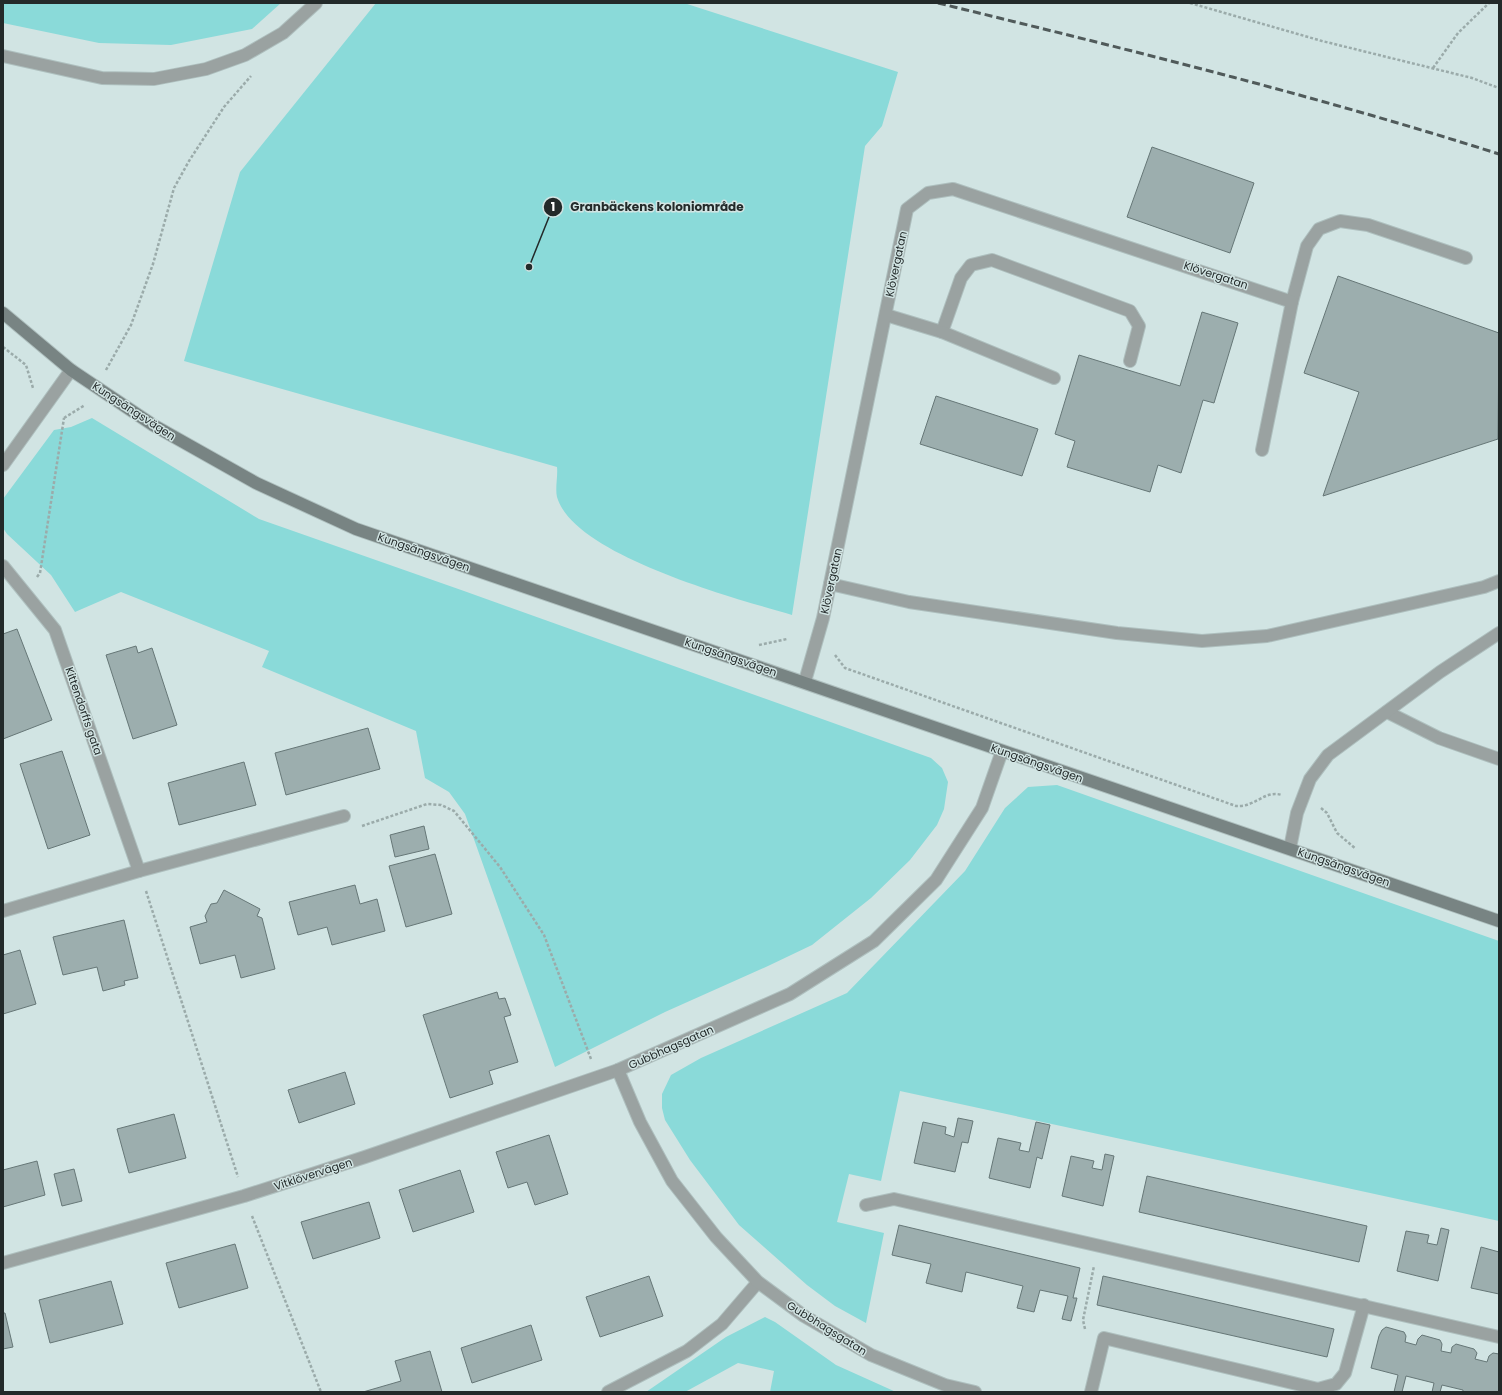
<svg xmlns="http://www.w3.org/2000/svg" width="1502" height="1395" font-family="Poppins,sans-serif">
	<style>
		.green { fill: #8adad9 }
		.building { fill: #9caeae; stroke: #677 }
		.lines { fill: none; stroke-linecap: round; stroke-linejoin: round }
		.lane-casing { stroke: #aebfbe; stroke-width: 14 }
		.street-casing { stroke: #aebfbe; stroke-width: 14 }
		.secondary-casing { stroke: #aebfbe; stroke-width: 14 }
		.path { stroke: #9babaa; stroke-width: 2.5; stroke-dasharray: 3 2; stroke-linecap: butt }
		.lane { stroke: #9aa2a1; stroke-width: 12 }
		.street { stroke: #9aa2a1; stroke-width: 12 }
		.secondary { stroke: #788483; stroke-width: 12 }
		.rail { stroke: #505a5a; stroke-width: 3; stroke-dasharray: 8 4; stroke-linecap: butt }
		.labels { text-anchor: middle; stroke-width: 3; stroke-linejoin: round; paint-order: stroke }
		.street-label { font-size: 11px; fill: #232a2a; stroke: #d1e4e3 }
		.leader { fill: none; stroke: #232a2a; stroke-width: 1.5 }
		.callout-dot { fill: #232a2a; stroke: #d1e4e3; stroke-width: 1.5 }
		.mark-label { font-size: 12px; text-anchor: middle; font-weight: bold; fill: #fff }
		.callout-label { font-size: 12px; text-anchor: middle; font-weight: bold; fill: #232a2a; stroke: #d1e4e3; stroke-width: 3; stroke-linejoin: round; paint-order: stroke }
	</style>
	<rect width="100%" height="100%" fill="#d1e4e3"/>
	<g class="green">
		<path d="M3,3h278l-29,26 -81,16 -72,-2 -96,-20z"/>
		<path d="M376,3h308l214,69 -16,54 -17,20 -73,469c-54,-16 -218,-59 -235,-118 -2,-9 1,-21 0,-30l-373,-106 56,-189z"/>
		<path d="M92,418l167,101 205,72 467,167 11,10 6,14 -4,27 -7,16 -27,35 -39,38 -59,47 -44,21 -103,46 -110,55 -90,-253 -16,-22 -24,-14 -9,-47 -154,-64 7,-16 -148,-59 -46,20 -24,-37 -44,-41 -4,-6v-29l51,-69 17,-3z"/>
		<path d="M1057,785l442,156v280l-599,-130 -19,90 -32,-7 -12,48 47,11 -18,90 -31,-17 -28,-21 -68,-60 -49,-65 -25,-40 -3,-12v-14l9,-19 30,-17 146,-65 118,-122 40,-63 23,-21z"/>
		<path d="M765,1317l10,5 61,43 60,27h-126l4,-21 -36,-8 -53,29h-39l80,-55z"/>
	</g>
	<g class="building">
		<path d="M1152,147l102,36 -24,70 -103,-36z"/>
		<path d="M1338,276l161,57 -1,106 -175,57 36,-104 -55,-19z"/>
		<path d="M1202,312l36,11 -24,80 -11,-3 -22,73 -23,-8 -8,27 -83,-25 8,-26 -20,-7 24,-79 101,31z"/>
		<path d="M936,396l102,33 -16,47 -102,-32z"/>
		<path d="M17,629l35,91 -49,19v-105z"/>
		<path d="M136,646l2,7 14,-5 25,77 -44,14 -27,-84z"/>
		<path d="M368,728l12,41 -94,26 -11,-42z"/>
		<path d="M62,751l28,84 -42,14 -28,-85z"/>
		<path d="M244,762l12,43 -77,20 -11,-42z"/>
		<path d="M424,826l5,23 -34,8 -5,-22z"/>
		<path d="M435,854l17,60 -46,13 -17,-61z"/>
		<path d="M355,885l5,19 17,-5 8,32 -53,14 -5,-18 -29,8 -9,-33z"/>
		<path d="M224,890l36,19 -3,7 5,2 13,51 -34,9 -6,-23 -35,9 -10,-37 17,-5 -2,-6 6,-12 6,-1z"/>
		<path d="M124,920l14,58 -14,3 1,4 -22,6 -6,-24 -34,8 -10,-38z"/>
		<path d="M20,950l16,54 -33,10v-59z"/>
		<path d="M497,992l2,7 6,-1 6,17 -7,2 14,45 -29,9 4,13 -43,14 -27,-83z"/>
		<path d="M345,1072l10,32 -56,19 -11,-33z"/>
		<path d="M174,1114l12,44 -57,15 -12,-44z"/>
		<path d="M958,1118l15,3 -5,22 -6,-1 -7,30 -41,-9 9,-41 23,5 -1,7 9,3z"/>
		<path d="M1036,1122l14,3 -8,34 -5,-2 -7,31 -41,-10 9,-40 23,5 -2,7 10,2z"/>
		<path d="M549,1135l19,59 -33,11 -8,-23 -19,6 -12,-36z"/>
		<path d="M1105,1154l9,2 -11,50 -41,-10 9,-40 23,5 -2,7 10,2z"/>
		<path d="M37,1161l8,34 -42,12v-37z"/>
		<path d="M74,1169l8,32 -20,5 -8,-32z"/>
		<path d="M460,1170l14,42 -61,20 -14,-42z"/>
		<path d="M1147,1176l220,50 -8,36 -220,-50z"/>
		<path d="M369,1202l11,36 -67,21 -12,-37z"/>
		<path d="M899,1225l181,43 -7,30h4l-6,23 -9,-2 6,-23 -28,-6 -6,22 -17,-4 6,-22 -57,-14 -4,20 -36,-9 5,-19 -39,-9z"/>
		<path d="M1441,1228l8,2 -11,51 -41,-10 9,-40 23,4 -2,8 10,2z"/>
		<path d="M235,1244l13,44 -69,20 -13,-45z"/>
		<path d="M1481,1247l18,5v42l-28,-6z"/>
		<path d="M649,1276l14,40 -63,21 -14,-40z"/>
		<path d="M1103,1276l231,53 -7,28 -230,-52z"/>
		<path d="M111,1281l12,43 -73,19 -11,-43z"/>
		<path d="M3,1313h2l8,34 -10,2z"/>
		<path d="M531,1325l11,35 -70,23 -11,-35z"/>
		<path d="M1386,1327l18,5 2,4 -1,6 11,3 2,-6 4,-4 18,5 2,4 -1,7 10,2 1,-6 4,-3 18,5 3,4 -2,6 12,3 2,-6 4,-3 6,1v38h-36v-2l-21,-5 -2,7h-8l2,-9 -28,-7 -4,16h-8l4,-17 -27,-7 8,-32 3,-6z"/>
		<path d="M430,1351l12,41h-79l38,-11 -6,-20z"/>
	</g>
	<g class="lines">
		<defs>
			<g id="lane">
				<path d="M1292,302l15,-56 12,-17 21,-8 28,4 98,33"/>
				<path d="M886,315l56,17 19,-54 10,-13 21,-5 138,51 9,15 -9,35"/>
				<path d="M942,332l112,46"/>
				<path d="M830,584l79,18 208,31 85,8 65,-5 217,-49 15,-6"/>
				<path d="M805,681l18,-63 84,-409 21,-16 25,-4 339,113 -30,148"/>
				<path d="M1387,712l52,26 60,21"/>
				<path d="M1290,848l7,-35 13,-34 18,-24 112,-83 59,-39"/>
				<path d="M1091,1392l13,-54 214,51 18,-5 9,-11 19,-68"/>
			</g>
			<g id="street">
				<path d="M3,56l99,22 52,1 52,-10 39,-14 38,-22 33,-30"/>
				<path d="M3,465l68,-95"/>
				<path d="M3,566l52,64 84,241"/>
				<path d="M3,911l136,-40 205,-55"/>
				<path d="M866,1205l28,-6 605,138"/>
				<path d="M3,1263l241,-67 121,-39 253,-87"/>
				<path d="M608,1392l79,-41 35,-27 36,-42"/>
				<path d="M975,1392l-30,-7 -74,-30 -67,-39 -46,-34 -42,-45 -44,-56 -32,-59 -22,-52 172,-76 84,-53 62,-61 46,-72 20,-57"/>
			</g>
			<path id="secondary" d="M3,313l68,57 82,55 103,58 100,46 1143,392"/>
		</defs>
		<use href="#lane" class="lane-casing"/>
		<use href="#street" class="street-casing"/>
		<use href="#secondary" class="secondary-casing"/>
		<g class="path">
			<path d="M1190,3l132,38 150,37 27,10"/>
			<path d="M1433,68l25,-35 31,-30"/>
			<path d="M3,347l23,18 7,23"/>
			<path d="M106,370l25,-45 22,-61 21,-76 15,-27 35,-54 27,-31"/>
			<path d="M64,418l21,-13"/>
			<path d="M37,577l3,-4 24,-155"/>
			<path d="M759,645l28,-6"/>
			<path d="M835,655l10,13 391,138c4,0 9,0 13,-2 12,-4 19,-13 33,-9"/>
			<path d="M1321,808l6,5 10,20 19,16"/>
			<path d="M362,826l65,-22 14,1 13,6 46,56 44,68 47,124"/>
			<path d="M146,891l92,286"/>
			<path d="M252,1216l69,176"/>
			<path d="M1085,1329l-2,-9 11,-54"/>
		</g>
		<use href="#lane" class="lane"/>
		<use href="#street" class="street"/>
		<use href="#secondary" class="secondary"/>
		<path class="rail" d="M938,3c188,46 376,92 561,151"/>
	</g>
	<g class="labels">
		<g class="street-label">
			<text transform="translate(896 264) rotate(-78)" y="4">Klövergatan</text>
			<text transform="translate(1216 275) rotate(18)" y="4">Klövergatan</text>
			<text transform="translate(134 411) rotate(33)" y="4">Kungsängsvägen</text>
			<text transform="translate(424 552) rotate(19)" y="4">Kungsängsvägen</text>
			<text transform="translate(831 581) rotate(-78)" y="4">Klövergatan</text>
			<text transform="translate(731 657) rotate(19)" y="4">Kungsängsvägen</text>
			<text transform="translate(84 711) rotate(71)" y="4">Kittendorffs gata</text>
			<text transform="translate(1037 763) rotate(19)" y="4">Kungsängsvägen</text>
			<text transform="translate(1344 867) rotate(19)" y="4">Kungsängsvägen</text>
			<text transform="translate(671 1047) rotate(-24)" y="4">Gubbhagsgatan</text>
			<text transform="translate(313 1174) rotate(-18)" y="4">Vitklövervägen</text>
			<text transform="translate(827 1328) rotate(32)" y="4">Gubbhagsgatan</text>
		</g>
	</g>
	<path class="leader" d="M529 267L553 207"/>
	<g class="callout-dot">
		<circle cx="529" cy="267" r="4"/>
		<circle cx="553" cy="207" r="10"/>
	</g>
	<g class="mark-label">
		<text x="553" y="211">1</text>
	</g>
	<g class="callout-label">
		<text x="657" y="211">Granbäckens koloniområde</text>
	</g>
	<rect width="1502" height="1395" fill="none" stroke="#232a2a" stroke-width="8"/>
</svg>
